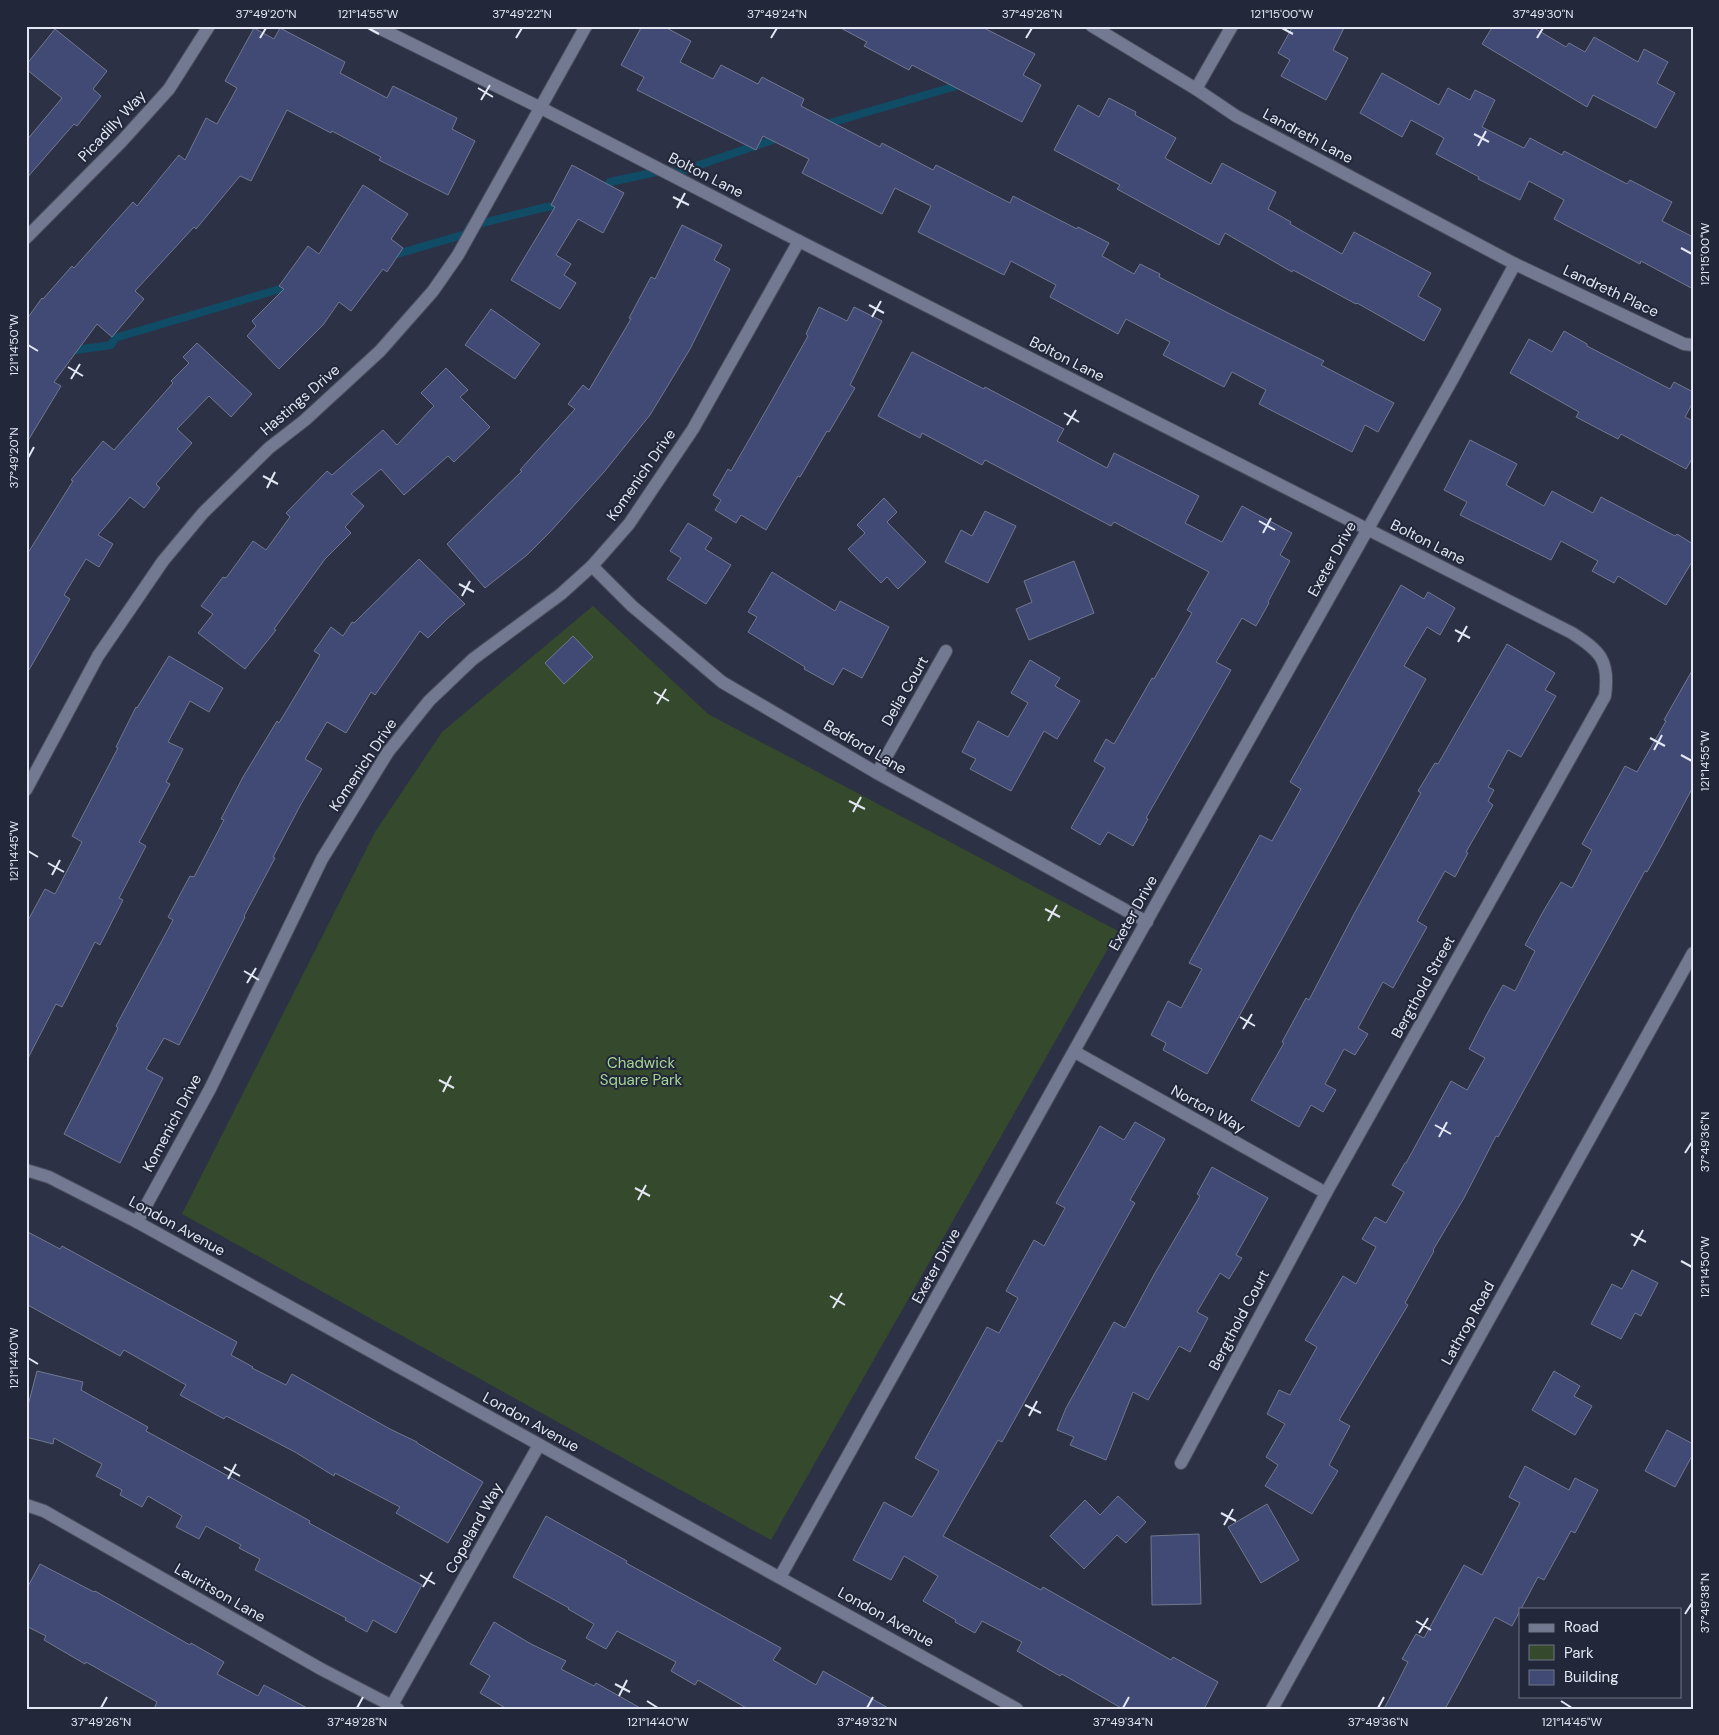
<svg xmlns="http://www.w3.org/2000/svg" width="1719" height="1735" font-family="'DM Sans',sans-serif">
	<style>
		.green { fill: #354a2c }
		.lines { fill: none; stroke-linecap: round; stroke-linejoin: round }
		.stream { stroke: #114c67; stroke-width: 8 }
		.building { fill: #404a75; stroke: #71778f }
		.minor-casing { stroke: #4a4e5f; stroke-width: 14 }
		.tertiary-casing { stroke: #4a4e5f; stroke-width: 14 }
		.secondary-casing { stroke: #4a4e5f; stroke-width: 14 }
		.minor { stroke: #727990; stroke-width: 12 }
		.tertiary { stroke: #727990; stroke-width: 12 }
		.secondary { stroke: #727990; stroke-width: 12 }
		.ticks { fill: none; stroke: #e3e7f4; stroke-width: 2 }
		.labels { text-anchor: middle; stroke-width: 4; stroke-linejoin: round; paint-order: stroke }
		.street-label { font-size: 15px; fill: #e3e7f4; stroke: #22273a }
		.park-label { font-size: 15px; fill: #a8d794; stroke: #22273a }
		.neatline { fill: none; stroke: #e3e7f4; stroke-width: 2 }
		.ticks-label { font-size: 12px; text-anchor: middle; fill: #e3e7f4 }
	</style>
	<rect width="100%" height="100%" fill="#2c3145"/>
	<path class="green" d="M593,606l115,108 410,217 -347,609 -589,-326 193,-382 67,-100z"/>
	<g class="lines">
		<g class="stream">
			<path d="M823,125l140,-41"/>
			<path d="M671,171l5,2 105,-36"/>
			<path d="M604,193l6,-11 51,-11"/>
			<path d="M390,256l76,-22 4,-8 76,-19 18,-1"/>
			<path d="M69,351l42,-6 4,-7 175,-52"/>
		</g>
	</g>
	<g class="building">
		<path d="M642,26h21l28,15 -11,21 33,17 8,-14 37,19 4,-7 42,22 -3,7 79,41 2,-4 51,27 3,-5 74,38 3,-7 64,33 1,-2 31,16 -7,13 32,18 6,-10 20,10 -1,3 71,37 94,47 -3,4 73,38 -16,29 -13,-7 -13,27 -93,-48 7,-14 -34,-18 -8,15 -61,-32 7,-13 -44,-23 -8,15 -68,-37 6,-12 -45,-24 -7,14 -86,-43 13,-26 -36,-18 -13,26 -80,-41 7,-14 -46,-23 -7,14 -119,-60 7,-13 -23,-12z"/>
		<path d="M837,26h143l55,28 -12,21 18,10 -19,37 -110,-57 -3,5 -45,-24 3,-4z"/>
		<path d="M1293,26h52l-12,24 15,8 -22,42 -45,-24 9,-16 -12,-7z"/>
		<path d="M1493,26h38l35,21 3,-4 16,9 9,-15 44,25 6,-13 24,13 -11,21 18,10 -19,35 -63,-33 -6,12 -105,-63z"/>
		<path d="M254,28l20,11 6,-11 65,34 -5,11 47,25 6,-12 64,32 -5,11 23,12 -27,54 -69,-35 2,-3 -49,-26 -1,2 -44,-23 -36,71 -11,-5 -44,53 -2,-2 -59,64 9,8 -32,38 -15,-13 -43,58 7,4 -35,58v-124l16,-22 1,1 29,-33 2,2 59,-66 4,4 42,-51 6,5 21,-42 11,6 20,-36 -12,-7z"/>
		<path d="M55,29l52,42 -14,18 8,7 -24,30 -3,-2 -48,55v-38l36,-43 -36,-29v-4z"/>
		<path d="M1382,73l57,32 9,-17 22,12 5,-10 20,10 -13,27 42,21 6,-10 32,17 2,-4 63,33 3,-4 42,22 -10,19 31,16v52l-52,-28 -1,3 -86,-45 10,-19 -35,-19 -9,19 -42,-21 1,-2 -43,-23 8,-16 -33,-18 -9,17 -42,-24z"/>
		<path d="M1109,98l27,14 -1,3 41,23 -11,20 46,26 11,-21 54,29 -8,17 23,13 -1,2 52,30 12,-22 77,41 -13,23 23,13 -17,32 -67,-38 -1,1 -63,-34 -1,2 -67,-39 -6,12 -102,-56 3,-4 -66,-35 24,-45 21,12z"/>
		<path d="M572,165l52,28 -21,40 -25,-14 -22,36 15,9 -7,11 12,8 -16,26 -49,-29 44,-73 -4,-2z"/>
		<path d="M363,185l45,29 -17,25 12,9 -16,24 -4,-3 -32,42 -12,-9 -16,23 -44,44 -32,-33 9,-10 -4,-5 32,-32 -5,-3 29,-40 11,8z"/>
		<path d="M682,225l40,20 -8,15 16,9 -40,80 -40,66 -46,57 -54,60 -23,23 -42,33 -38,-44 75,-73 -2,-1 55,-61 -7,-5 15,-19 6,5 42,-71 -2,-1 22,-41 4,2z"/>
		<path d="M819,307l28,14 7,-14 28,14 -32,64 5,3 -26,44 -2,-1 -27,46 -2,-1 -32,54 -25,-15 -5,8 -21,-13 6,-10 -8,-5 15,-26 3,2 41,-71 36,-64 -2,-2z"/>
		<path d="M491,309l49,35 -25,35 -50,-34z"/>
		<path d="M1564,331l23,13v2l83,43 4,-7 19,10v10l-8,15 8,4v36l-7,12 -65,-35 -3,5 -42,-22 3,-5 -69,-39 19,-34 23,13z"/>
		<path d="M197,343l55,51 -21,23 -22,-21 -32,33 15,14 -36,41 4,4 -16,20 -14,-11 -32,38 15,9 -14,23 -13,-8 -22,36 6,4 -44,76v-119l47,-75 -2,-1 32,-39 11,9 59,-67 -2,-2 18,-18 -6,-6z"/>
		<path d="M912,352l72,37 1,-2 79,42 -7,12 50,27 7,-15 85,43 -14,27 37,19 20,-36 50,27 -12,22 10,6 -22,41 1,1 -13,23 -14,-8 -26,44 15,8 -85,148 2,1 -15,27 -25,-14 -8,13 -29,-17 34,-60 -11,-7 12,-22 8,5 38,-66 2,1 38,-66 -5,-3 22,-38 -95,-50 -3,4 -126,-66 -3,5 -60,-32 -2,5 -42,-22z"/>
		<path d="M446,368l22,22 -8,7 30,30 -36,35 -6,-6 -44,39 -23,-26 -30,25 13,12 -19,21 6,6 -26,26 -51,70 2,1 -31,39 -47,-36 15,-19 -12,-8 22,-29 3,1 27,-37 13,9 24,-33 -4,-4 41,-42 5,4 51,-45 14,15 37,-39 -13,-13z"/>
		<path d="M1470,440l47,24 -11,21 38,21 8,-15 41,22 8,-16 74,39 2,-2 16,10v16l-27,45 -48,-29 -4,7 -22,-12 6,-10 -37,-20 -10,19 -91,-45 7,-13 -23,-12z"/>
		<path d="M884,498l13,14 -10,10 39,40 -28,27 -11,-12 -6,6 -33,-34 17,-16 -8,-8z"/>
		<path d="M985,511l31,15 -28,57 -43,-21 16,-32 11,6z"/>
		<path d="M688,523l24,15 -7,11 26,16 -25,39 -39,-25 14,-21 -11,-7z"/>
		<path d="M419,559l46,45 -17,14 -20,20 -8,-7 -45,64 -4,-3 -25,41 -19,-11 -22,37 17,10 -21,35 -28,53 2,1 -31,58 1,1 -50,98 -16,30 -15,-7 -18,31 17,9 -43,85 -56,-29 54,-106 -2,-2 57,-106 -5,-3 22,-41 4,1 30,-57 -3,-1 22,-42 34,-56 2,2 41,-68 -6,-4 17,-24 12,9 9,-14 2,1z"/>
		<path d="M1074,561l20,52 -65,27 -13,-31 16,-7 -8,-21z"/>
		<path d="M772,572l63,39 5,-10 49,26 -27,51 -19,-10 -10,17 -29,-16 1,-2 -57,-35 9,-15 -9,-5z"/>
		<path d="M1401,585l23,14 4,-7 27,16 -15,27 -13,-8 -23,39 22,13 -219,395 -44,-24 3,-7 -15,-8 17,-34 13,7 21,-39 -13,-6 71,-128 12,6 29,-52 -11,-7z"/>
		<path d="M573,636l20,21 -29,27 -19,-21z"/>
		<path d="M1507,644l48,29 -10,17 11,6 -35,61 -13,-7 -20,37 6,3 -6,11 5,4 -27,47 2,1 -13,24 -10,-6 -28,50 10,6 -34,61 -10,-6 -25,46 10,6 -13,21 -11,-6 -19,35 11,6 -13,22 -12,-7 -12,22 -48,-27 33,-57 -2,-1 24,-44 3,2 45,-86 67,-121 -3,-2 17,-28 3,1z"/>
		<path d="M169,656l54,32 -14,24 -19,-11 -22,41 15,7 -17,33 4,2 -31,58 7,4 -27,52 4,2 -23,45 -5,-3 -33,65 -6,-3 -30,58v-138l19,-35 10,5 27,-52 -10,-6 46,-88 -2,-1 20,-40 1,1z"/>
		<path d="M1030,660l30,18 -5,8 25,15 -23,38 -13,-8 -33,60 -41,-22 6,-10 -14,-7 16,-31 30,16 20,-34 -17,-10z"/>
		<path d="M1693,669v118l-31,58 -15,27 -2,-1 -147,266 -2,-1 -32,62 -31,52 1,1 -29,52 3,2 -69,115 11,6 -21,39 9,6 -26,43 -47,-28 13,-21 -12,-8 19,-33 -18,-10 12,-24 11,5 27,-48 -12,-7 38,-64 13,8 20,-37 -14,-8 13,-22 11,6 18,-31 -12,-7 13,-22h1l45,-82 16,9 18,-32 -16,-9 18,-35 16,-29 12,6 20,-40 -10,-6 19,-35 17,-28 11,6 20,-38 -10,-6 43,-78 12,6 29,-51 -2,-1z"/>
		<path d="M1135,1122l30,17 -35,61 5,3 -133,239 -4,-2 -55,96 98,54 2,-3 128,73 2,-3 45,25 -14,27h-81l-61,-35 -2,2 -43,-25 5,-9 -40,-21 -7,12 -20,-11 1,-2 -33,-19 15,-25 -34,-20 -13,24 -38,-20 31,-58 28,15 27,-46 -24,-13 72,-131 12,6 19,-35 -12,-7 28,-51 10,6 21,-38 -9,-5 44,-77 24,14z"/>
		<path d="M1212,1167l56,31 -32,57 6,3 -13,21 -9,-6 -23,39 11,6 -18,34 -11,-6 -31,54 -15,-8 -27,68 -36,-15 4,-8 -17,-7 9,-22 48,-86 11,6 31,-57 44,-75 -3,-2z"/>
		<path d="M26,1231l34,18 2,-3 175,96 -6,13 22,12 -1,1 34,17 6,-11 98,55 27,13v1l66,39 -35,61 -52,-30 4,-6 -65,-34 -1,3 -39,-24 -69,-36 -2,3 -44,-24 6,-10 -62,-35 -4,6 -94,-52z"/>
		<path d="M1632,1270l26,13 -17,33 -6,-3 -14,26 -30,-15 21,-40 10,5z"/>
		<path d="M37,1371l46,11 -2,8 67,37 -2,4 164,90 -1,2 113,62 -26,48 -23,-13 -6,12 -22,-12 1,-2 -91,-48 5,-11 -21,-11 2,-3 -35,-19 -7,13 -23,-12 6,-11 -34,-20 -6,11 -22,-12 2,-5 -26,-14 6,-12 -48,-26 -1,6 -27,-7v-24z"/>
		<path d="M1554,1371l26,15 -6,10 18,10 -17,29 -43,-25z"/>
		<path d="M1667,1430l26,14v10l-18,33 -30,-16z"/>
		<path d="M1525,1466l44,24 6,-12 23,12 -23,43 -4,-2 -27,49 -6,-3 -26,49 -17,-9 -50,92h-61l24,-47 -6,-3 14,-25 8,4 40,-73 18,10 38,-72 -11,-6z"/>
		<path d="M1118,1496l28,26 -20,21 -9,-8 -33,34 -34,-33 35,-36 15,15z"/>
		<path d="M1267,1504l32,56 -38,23 -33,-56z"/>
		<path d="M546,1516l81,45 -1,2 155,85 -8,12 43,25 7,-14 67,38h-142l-50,-29 -3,5 -24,-14 5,-9 -59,-31 -11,18 -20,-11 8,-14 -26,-15 1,-1 -56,-31z"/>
		<path d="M1199,1534l2,70 -49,1 -1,-69z"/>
		<path d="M40,1564l54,28 1,-1 95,54 1,-2 33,19 -7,12 41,22 6,-11 45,24h-155l3,-7 -71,-40 -1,2 -41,-24 2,-4 -20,-10v-36z"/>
		<path d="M494,1622l37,22 35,17 -5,8 33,17 2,-3 46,26h-135l-27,-16 10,-17 -20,-12z"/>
	</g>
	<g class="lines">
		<defs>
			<g id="minor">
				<path d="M1092,26l104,63 40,27 279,148 169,80 9,1"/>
				<path d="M1196,89l36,-63"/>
				<path d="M26,238l96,-97 47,-52 40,-63"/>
				<path d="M592,566l40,40 90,76 155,91 270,149"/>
				<path d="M877,773l69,-122"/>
				<path d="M1075,1052l251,141"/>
				<path d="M137,1222l73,-133 112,-230 66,-107 41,-51 44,-42 88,-65 31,-28 37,-42 64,-95 106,-188"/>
				<path d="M1181,1463l145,-270 279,-497c5,-36 -5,-45 -33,-63l-205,-104"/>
				<path d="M26,1505l18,6 277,158 77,40"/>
				<path d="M780,1577l384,-687 288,-510 63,-116"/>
				<path d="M392,1705l147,-260"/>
			</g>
			<g id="tertiary">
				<path d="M375,26l166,82 258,133 568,288"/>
				<path d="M26,790l72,-134 65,-95 40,-48 66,-65 36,-28 75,-69 53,-60 25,-36 128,-229"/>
				<path d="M26,1170l23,7 88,45 880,487"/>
			</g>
			<path id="secondary" d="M1272,1709l421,-756"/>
		</defs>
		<use href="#minor" class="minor-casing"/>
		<use href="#tertiary" class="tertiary-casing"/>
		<use href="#secondary" class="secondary-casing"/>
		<use href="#minor" class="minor"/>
		<use href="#tertiary" class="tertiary"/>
		<use href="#secondary" class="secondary"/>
	</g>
	<path class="ticks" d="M368,28l11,6M1282,28l11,6M260,38l6,-10M516,38l6,-10M771,38l6,-10M1026,38l6,-10M1537,38l6,-10M478,88l15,9M481,100l9,-15M1474,134l15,8M1478,146l8,-15M673,197l16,8M677,208l8,-15M1681,248l11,6M869,305l15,8M872,317l9,-16M28,345l10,6M68,367l15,9M71,379l9,-15M1064,413l15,9M1067,425l9,-15M28,458l6,-11M263,476l15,8M267,488l8,-16M1259,521l16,9M1263,533l8,-15M459,584l15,8M462,596l8,-15M1455,630l15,8M1458,642l9,-16M654,692l15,9M657,704l9,-15M1650,738l15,8M1654,750l8,-15M1681,755l11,6M849,801l16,8M853,812l8,-15M28,851l10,6M48,863l16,9M52,875l8,-15M1045,909l15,8M1048,921l9,-16M244,971l15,9M247,983l9,-15M1240,1017l15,9M1243,1029l9,-15M439,1080l15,8M443,1092l8,-16M1435,1125l16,9M1439,1137l8,-15M1685,1153l7,-11M635,1188l15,8M638,1200l8,-15M1631,1234l15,8M1634,1246l9,-16M1681,1261l11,6M830,1296l15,9M833,1308l9,-15M28,1358l10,6M1025,1405l16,8M1029,1416l8,-15M224,1467l16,9M228,1479l8,-15M1221,1513l15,8M1224,1525l9,-16M420,1575l15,9M423,1587l9,-15M1685,1614l7,-11M1416,1621l15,9M1419,1633l9,-15M615,1684l15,8M619,1696l8,-16M647,1701l11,7M1561,1701l11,7M101,1708l6,-11M357,1708l6,-11M867,1708l6,-11M1123,1708l6,-11M1378,1708l6,-11"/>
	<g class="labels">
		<g class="street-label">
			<text transform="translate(112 126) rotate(-47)" y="5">Picadilly Way</text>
			<text transform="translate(1308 136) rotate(28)" y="5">Landreth Lane</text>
			<text transform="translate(706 175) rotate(27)" y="5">Bolton Lane</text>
			<text transform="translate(1611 291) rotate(25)" y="5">Landreth Place</text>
			<text transform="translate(1067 359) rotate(27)" y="5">Bolton Lane</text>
			<text transform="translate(300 400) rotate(-41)" y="5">Hastings Drive</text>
			<text transform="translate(641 475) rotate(-55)" y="5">Komenich Drive</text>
			<text transform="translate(1428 542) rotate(27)" y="5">Bolton Lane</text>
			<text transform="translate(1332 559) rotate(-61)" y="5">Exeter Drive</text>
			<text transform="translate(905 691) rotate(-60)" y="5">Delia Court</text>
			<text transform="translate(865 747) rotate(30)" y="5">Bedford Lane</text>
			<text transform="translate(363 765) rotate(-56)" y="5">Komenich Drive</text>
			<text transform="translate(1133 913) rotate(-61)" y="5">Exeter Drive</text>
			<text transform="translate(1423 987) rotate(-61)" y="5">Bergthold Street</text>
			<text transform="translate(1208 1109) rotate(29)" y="5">Norton Way</text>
			<text transform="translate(172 1123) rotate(-62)" y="5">Komenich Drive</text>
			<text transform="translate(177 1226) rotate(29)" y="5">London Avenue</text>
			<text transform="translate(936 1266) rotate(-61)" y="5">Exeter Drive</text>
			<text transform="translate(1239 1320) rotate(-62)" y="5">Bergthold Court</text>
			<text transform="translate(1468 1323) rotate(-61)" y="5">Lathrop Road</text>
			<text transform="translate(531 1422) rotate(29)" y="5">London Avenue</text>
			<text transform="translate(474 1528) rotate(-61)" y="5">Copeland Way</text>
			<text transform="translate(220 1593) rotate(30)" y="5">Lauritson Lane</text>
			<text transform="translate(886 1617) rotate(29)" y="5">London Avenue</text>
		</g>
		<g class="park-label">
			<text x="641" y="1068">Chadwick<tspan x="641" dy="17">Square Park</tspan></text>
		</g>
	</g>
	<rect width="1719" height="1735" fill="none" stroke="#22273a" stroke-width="55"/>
	<rect x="1519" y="1608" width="162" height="90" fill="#22273a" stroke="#6f7484"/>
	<rect x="1529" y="1624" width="25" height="8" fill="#727990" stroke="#6f7484"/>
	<text x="1564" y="1632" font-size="15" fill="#e3e7f4">Road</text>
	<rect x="1529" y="1645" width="25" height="15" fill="#354a2c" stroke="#6f7484"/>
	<text x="1564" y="1658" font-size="15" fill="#e3e7f4">Park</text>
	<rect x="1529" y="1670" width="25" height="15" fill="#404a75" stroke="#6f7484"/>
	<text x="1564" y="1682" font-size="15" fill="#e3e7f4">Building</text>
	<rect x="28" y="28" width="1664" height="1680" class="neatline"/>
	<g class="ticks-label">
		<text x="266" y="18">37°49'20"N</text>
		<text x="368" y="18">121°14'55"W</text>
		<text x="522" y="18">37°49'22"N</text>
		<text x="777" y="18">37°49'24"N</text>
		<text x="1032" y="18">37°49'26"N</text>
		<text x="1282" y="18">121°15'00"W</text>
		<text x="1543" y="18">37°49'30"N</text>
		<text transform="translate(1705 254) rotate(-90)" y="4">121°15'00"W</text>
		<text transform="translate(14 345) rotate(-90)" y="4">121°14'50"W</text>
		<text transform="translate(14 458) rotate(-90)" y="4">37°49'20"N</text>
		<text transform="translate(1705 761) rotate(-90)" y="4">121°14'55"W</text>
		<text transform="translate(14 851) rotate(-90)" y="4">121°14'45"W</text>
		<text transform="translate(1705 1142) rotate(-90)" y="4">37°49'36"N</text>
		<text transform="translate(1705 1267) rotate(-90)" y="4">121°14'50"W</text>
		<text transform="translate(14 1358) rotate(-90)" y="4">121°14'40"W</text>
		<text transform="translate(1705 1603) rotate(-90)" y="4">37°49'38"N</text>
		<text x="101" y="1726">37°49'26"N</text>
		<text x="357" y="1726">37°49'28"N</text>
		<text x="658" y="1726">121°14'40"W</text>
		<text x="867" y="1726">37°49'32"N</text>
		<text x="1123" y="1726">37°49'34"N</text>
		<text x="1378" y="1726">37°49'36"N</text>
		<text x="1572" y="1726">121°14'45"W</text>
	</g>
</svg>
